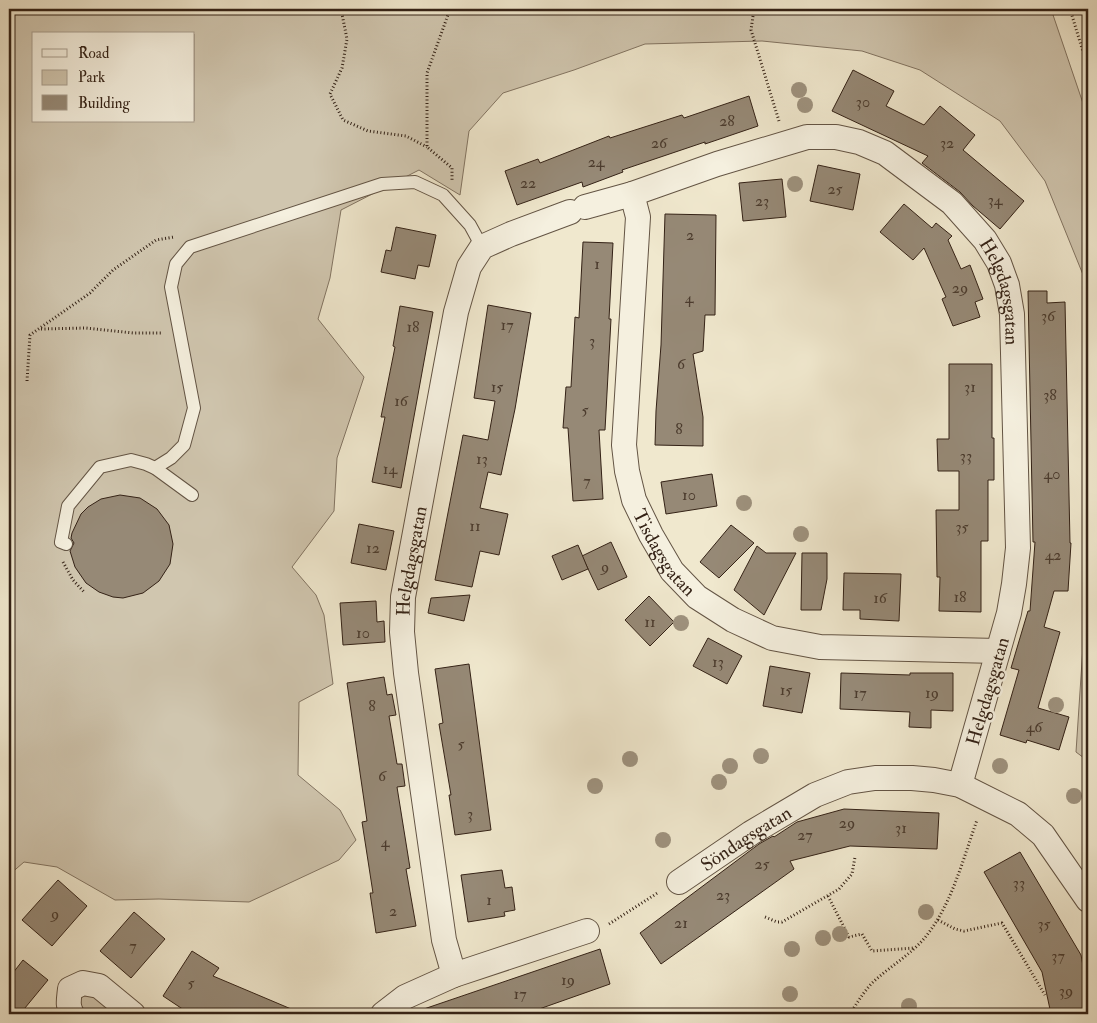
<svg xmlns="http://www.w3.org/2000/svg" width="1097" height="1023" font-family="'IM FELL Double Pica',serif">
	<style>
		.green { fill: #d0c6af; stroke: #827462; fill-rule: evenodd }
		.building { fill: #968976; stroke: #342216 }
		.lines { fill: none; stroke-linecap: round; stroke-linejoin: round }
		.service-casing { stroke: #635444; stroke-width: 14 }
		.minor-casing { stroke: #635444; stroke-width: 26 }
		.path { stroke: #342216; stroke-width: 3; stroke-dasharray: 1 2.5; stroke-linecap: butt }
		.service { stroke: #f5f0df; stroke-width: 12 }
		.minor { stroke: #f5f0df; stroke-width: 24 }
		.tree { fill: #9e927e }
		.labels { text-anchor: middle; stroke-width: 5; stroke-linejoin: round; paint-order: stroke }
		.number-label { font-size: 16px; fill: #4c3c2e }
		.street-label { font-size: 19px; fill: #342216; stroke: #f5f0df }
	</style>
	<rect width="100%" height="100%" fill="#f0e8ce"/>
	<filter id="stains"><feTurbulence type="fractalNoise" baseFrequency=".004" numOctaves="4"/><feColorMatrix values="0 0 0 0 .2 0 0 0 0 .09 0 0 0 0 .02 0 0 0 .5 -.17"/></filter>
	<radialGradient id="worn" r=".72"><stop offset=".6" stop-color="#630" stop-opacity="0"/><stop offset="1" stop-color="#630" stop-opacity=".3"/></radialGradient>
	<g class="green">
		<path d="M9,9h1042l37,109v169l-43,-106 -45,-60 -80,-51 -58,-19 -100,-10 -117,3 -71,26 -71,23 -34,38 -9,64 -41,-25 -78,40 -11,68 -12,41 46,58 -27,81 -3,53 -42,56 24,28 8,20 9,69 -34,18 -1,73 42,35 16,30 -17,20 -90,42 -90,-3 -44,1 -58,-33 -33,-5 -15,13zM34,34h160v87h-160z"/>
		<path d="M1088,597v164l-12,-9 8,-121z"/>
		<path d="M91,992l16,14 -2,8h-24l-1,-14 4,-5z"/>
	</g>
	<g class="building">
		<path d="M853,70l41,21 -8,15 38,19 16,-19 35,29 -12,15 61,51 -24,28 -27,-23 -13,-14 -38,-29 6,-7 -96,-45z"/>
		<path d="M749,96l9,30 -53,18v-2l-83,28 1,2 -40,15 -1,-5 -65,23 -12,-34 33,-12 2,4 69,-27 1,2 72,-23 2,3z"/>
		<path d="M818,165l42,9 -7,36 -43,-9z"/>
		<path d="M782,179l4,38 -43,4 -4,-38z"/>
		<path d="M904,204l28,24 4,-5 16,13 -4,4 13,29 9,-4 13,34 -8,3 5,15 -27,9 -11,-27 4,-2 -22,-49 -11,12 -33,-28z"/>
		<path d="M665,214l51,1 -1,100h-10l-2,36 -10,3 10,63v29l-48,-1 1,-34 5,-66z"/>
		<path d="M396,227l40,8 -7,32 -11,-2 -3,14 -34,-7 5,-22 5,1z"/>
		<path d="M583,242l30,1 -4,76h2l-6,111h-6l4,69 -30,2 -5,-73h-5l3,-41h5l4,-70 4,1z"/>
		<path d="M1028,291h19v12l18,-1 5,241h1l-3,48h-14l-10,36 16,5 -22,76 31,9 -10,33 -32,-10 -1,3 -26,-8 19,-65 -8,-2 17,-57h2l5,-69h-2z"/>
		<path d="M488,305l43,8 -16,96 -14,66 -13,-3 -8,36 28,6 -9,41 -19,-4 -8,36 -37,-7 28,-145 25,5 7,-39 -21,-3z"/>
		<path d="M400,306l33,6 -32,176 -29,-6 13,-65h-4l14,-70 -2,-1z"/>
		<path d="M949,364h43v74h2v42h-6v61h-7v71l-42,-1 1,-34h-3l-1,-67h23v-39h-21l-1,-32h12z"/>
		<path d="M712,474l5,32 -51,8 -5,-32z"/>
		<path d="M120,495l20,3 17,11 12,16 4,19 -3,20 -11,17 -16,12 -20,5 -10,-1 -14,-5 -13,-9 -11,-16 -5,-16 4,-8 -3,-5 1,-5 9,-19 7,-7 13,-8z"/>
		<path d="M359,524l35,7 -8,39 -35,-7z"/>
		<path d="M731,525l23,18 -35,35 -19,-16z"/>
		<path d="M611,542l16,35 -29,13 -16,-34z"/>
		<path d="M578,545l10,24 -26,11 -10,-24z"/>
		<path d="M757,546l9,7h30l-32,62 -30,-25z"/>
		<path d="M802,553h25v26l-6,31h-20z"/>
		<path d="M844,573l57,1 -2,47 -39,-2v-9h-17z"/>
		<path d="M470,595l-6,26 -36,-8 3,-15z"/>
		<path d="M649,596l25,26 -24,24 -25,-26z"/>
		<path d="M376,601l1,21 7,-1 1,21 -42,3 -3,-42z"/>
		<path d="M708,638l34,18 -15,28 -34,-18z"/>
		<path d="M469,664l22,166 -36,5 -6,-40h2l-12,-71 4,-1 -8,-54z"/>
		<path d="M770,666l40,7 -8,40 -39,-7z"/>
		<path d="M841,673l69,2v-2h43v38l-22,-1v18l-22,-1 1,-15 -70,-3z"/>
		<path d="M384,677l3,18 5,-1 4,21 -7,1 8,48h5l3,22 -8,1 13,81 -4,1 10,57 -40,7 -6,-40h3l-11,-71 5,-1 -20,-138z"/>
		<path d="M844,809l95,4 -2,36 -87,-3 -60,15 4,8 -133,95 -21,-31 119,-89 14,-8 1,1 23,-15z"/>
		<path d="M1020,852l61,103 7,38v21h-37l-9,-42 -58,-100z"/>
		<path d="M502,870l3,18 7,-1 3,23 -11,2 1,4 -37,6 -7,-47z"/>
		<path d="M58,880l29,26 -35,40 -30,-26z"/>
		<path d="M134,912l31,27 -34,39 -31,-27z"/>
		<path d="M600,949l10,35 -85,30h-107v-3z"/>
		<path d="M192,951l27,17 -6,8 90,38h-113l-27,-18z"/>
		<path d="M23,960l25,20 -28,34h-11v-36z"/>
	</g>
	<g class="lines">
		<defs>
			<g id="service">
				<path d="M155,468l16,-10 13,-13 10,-37 -23,-121 5,-23 14,-17 192,-63 33,-2 28,13 27,30 12,22"/>
				<path d="M66,544l-5,-2 7,-36 32,-39 31,-7 15,4 9,4 37,27"/>
			</g>
			<g id="minor">
				<path id="s1" d="M632,194l6,23 -14,228 3,26 7,29 17,35 21,36 25,26 36,23 39,18 48,9 178,4"/>
				<path id="s2" d="M585,207l47,-13 85,-30 90,-27h29l23,5 26,11 67,50 33,37 14,23 8,22 5,29 6,234 -4,36 -5,29 -49,172"/>
				<path id="s3" d="M679,882l72,-49 64,-38 33,-13 27,-4h37l22,2 26,5 58,29 25,21 45,65"/>
				<path id="s4" d="M454,975l-10,-35 -38,-267 -4,-41 1,-35 53,-285 13,-45 13,-20 29,-13 59,-22"/>
				<path d="M72,1014c-5,-8 -3,-15 -2,-25l13,-6 16,3 34,28"/>
				<path d="M383,1014l22,-17 49,-22 133,-44"/>
			</g>
		</defs>
		<use href="#service" class="service-casing"/>
		<use href="#minor" class="minor-casing"/>
		<g class="path">
			<path d="M341,9l6,30 -5,29 -12,26 13,26 25,11 38,5 21,11"/>
			<path d="M448,9l1,3 -22,61v74l25,21v12"/>
			<path d="M754,9l-3,21 28,91"/>
			<path d="M1070,9l18,59"/>
			<path d="M41,329l45,-1 47,5h29"/>
			<path d="M27,381l3,-46 60,-42 23,-23 43,-30 18,-3"/>
			<path d="M63,562l10,18 11,12"/>
			<path d="M828,896l21,41 13,-3 10,17 42,-3"/>
			<path d="M765,917l12,5h5l57,-33 13,-15 3,-17"/>
			<path d="M938,920l17,9 9,2 38,-8 43,72"/>
			<path d="M609,924l50,-32"/>
			<path d="M850,1014c7,-11 13,-21 22,-31 16,-15 35,-26 50,-42 29,-33 40,-79 55,-121"/>
		</g>
		<use href="#service" class="service"/>
		<use href="#minor" class="minor"/>
	</g>
	<g class="tree">
		<circle cx="799" cy="90" r="8"/>
		<circle cx="805" cy="105" r="8"/>
		<circle cx="795" cy="184" r="8"/>
		<circle cx="744" cy="503" r="8"/>
		<circle cx="801" cy="534" r="8"/>
		<circle cx="681" cy="623" r="8"/>
		<circle cx="1056" cy="705" r="8"/>
		<circle cx="761" cy="756" r="8"/>
		<circle cx="630" cy="759" r="8"/>
		<circle cx="730" cy="766" r="8"/>
		<circle cx="1000" cy="766" r="8"/>
		<circle cx="719" cy="782" r="8"/>
		<circle cx="595" cy="786" r="8"/>
		<circle cx="1074" cy="796" r="8"/>
		<circle cx="663" cy="840" r="8"/>
		<circle cx="926" cy="912" r="8"/>
		<circle cx="840" cy="934" r="8"/>
		<circle cx="823" cy="938" r="8"/>
		<circle cx="792" cy="949" r="8"/>
		<circle cx="790" cy="994" r="8"/>
		<circle cx="909" cy="1006" r="8"/>
	</g>
	<g class="labels">
		<g class="number-label">
			<text x="863" y="107">30</text>
			<text x="727" y="126">28</text>
			<text x="659" y="148">26</text>
			<text x="947" y="148">32</text>
			<text x="596" y="167">24</text>
			<text x="528" y="188">22</text>
			<text x="835" y="194">25</text>
			<text x="995" y="205">34</text>
			<text x="762" y="206">23</text>
			<text x="690" y="240">2</text>
			<text x="597" y="269">1</text>
			<text x="960" y="293">29</text>
			<text x="689" y="303">4</text>
			<text x="1048" y="321">36</text>
			<text x="507" y="330">17</text>
			<text x="413" y="332">18</text>
			<text x="592" y="346">3</text>
			<text x="681" y="369">6</text>
			<text x="497" y="392">15</text>
			<text x="970" y="392">31</text>
			<text x="1050" y="400">38</text>
			<text x="401" y="406">16</text>
			<text x="585" y="415">5</text>
			<text x="679" y="434">8</text>
			<text x="966" y="461">33</text>
			<text x="482" y="464">13</text>
			<text x="390" y="474">14</text>
			<text x="1052" y="479">40</text>
			<text x="587" y="486">7</text>
			<text x="689" y="500">10</text>
			<text x="475" y="531">11</text>
			<text x="962" y="532">35</text>
			<text x="373" y="553">12</text>
			<text x="1053" y="560">42</text>
			<text x="605" y="572">9</text>
			<text x="960" y="602">18</text>
			<text x="880" y="603">16</text>
			<text x="650" y="627">11</text>
			<text x="363" y="638">10</text>
			<text x="718" y="667">13</text>
			<text x="786" y="695">15</text>
			<text x="860" y="698">17</text>
			<text x="932" y="698">19</text>
			<text x="372" y="711">8</text>
			<text x="1034" y="732">46</text>
			<text x="461" y="749">5</text>
			<text x="382" y="781">6</text>
			<text x="470" y="819">3</text>
			<text x="847" y="828">29</text>
			<text x="901" y="833">31</text>
			<text x="805" y="840">27</text>
			<text x="385" y="847">4</text>
			<text x="762" y="869">25</text>
			<text x="1019" y="888">33</text>
			<text x="723" y="900">23</text>
			<text x="489" y="905">1</text>
			<text x="393" y="916">2</text>
			<text x="55" y="919">9</text>
			<text x="681" y="928">21</text>
			<text x="1044" y="929">35</text>
			<text x="133" y="951">7</text>
			<text x="1058" y="961">37</text>
			<text x="568" y="985">19</text>
			<text x="191" y="988">5</text>
			<text x="1066" y="996">39</text>
			<text x="520" y="999">17</text>
		</g>
		<g class="street-label">
			<text dy="7" stroke="none"><textPath href="#s2" startOffset="502">Helgdagsgatan</textPath></text>
			<text dy="7" stroke="none"><textPath href="#s1" startOffset="369">Tisdagsgatan</textPath></text>
			<text dy="7" stroke="none"><textPath href="#s4" startOffset="419">Helgdagsgatan</textPath></text>
			<text transform="translate(987 691) rotate(-74)" y="7">Helgdagsgatan</text>
			<text dy="7" stroke="none"><textPath href="#s3" startOffset="80">Söndagsgatan</textPath></text>
		</g>
	</g>
	<rect width="1097" height="1023" fill="none" stroke="#f0e8ce" stroke-width="30"/>
	<rect x="10" y="10" width="1077" height="1003" fill="none" stroke="#342216" stroke-width="2.5"/>
	<rect x="15" y="15" width="1067" height="993" fill="none" stroke="#342216"/>
	<rect x="32" y="32" width="162" height="90" fill="#f5f0df" stroke="#a89e8f"/>
	<rect x="42" y="49" width="25" height="8" fill="#f5f0df" stroke="#a89e8f"/>
	<text x="78" y="58" font-size="15" fill="#342216">Road</text>
	<rect x="42" y="70" width="25" height="15" fill="#d0c6af" stroke="#a89e8f"/>
	<text x="78" y="82" font-size="15" fill="#342216">Park</text>
	<rect x="42" y="95" width="25" height="15" fill="#968976" stroke="#a89e8f"/>
	<text x="78" y="108" font-size="15" fill="#342216">Building</text>
	<rect width="100%" height="100%" filter="url(#stains)"/>
	<rect width="100%" height="100%" fill="url(#worn)"/>
</svg>
